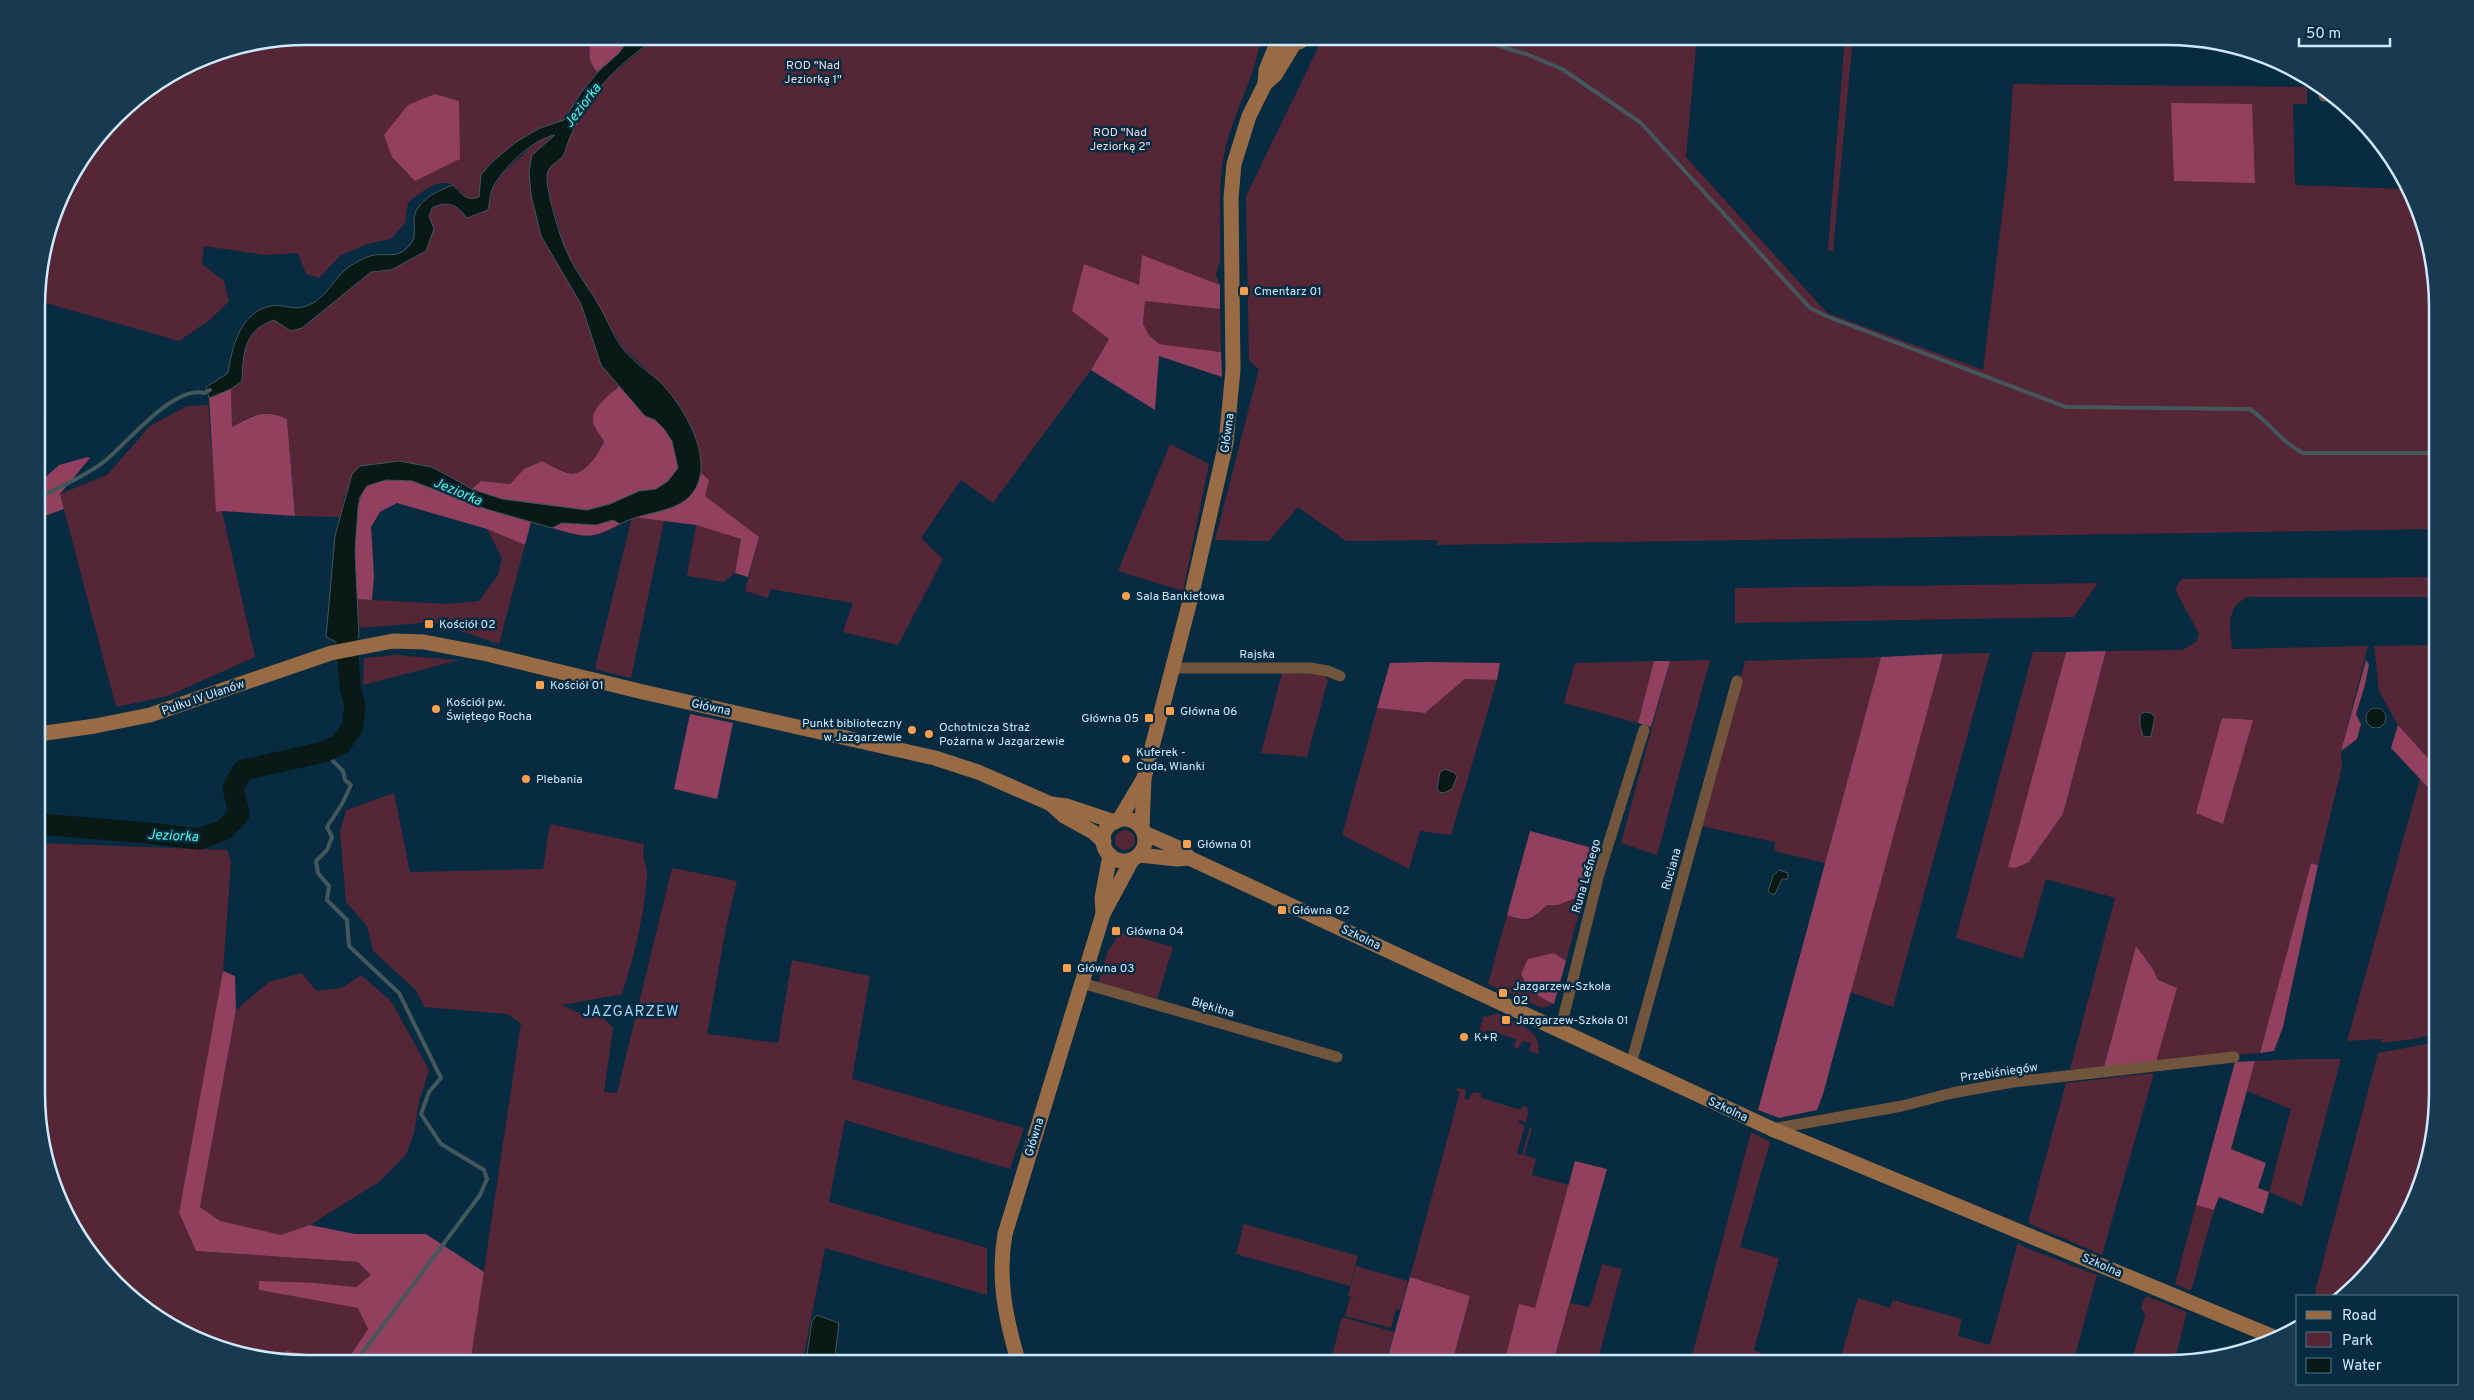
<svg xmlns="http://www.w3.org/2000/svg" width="2474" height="1400" font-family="Overpass,sans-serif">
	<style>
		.green { fill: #542636; fill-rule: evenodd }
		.forest { fill: #92405d }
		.water { fill: #091916; stroke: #44575b }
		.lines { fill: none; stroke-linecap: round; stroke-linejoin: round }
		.stream { stroke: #44575b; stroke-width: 4 }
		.river { stroke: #091916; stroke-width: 21 }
		.street { stroke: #70543c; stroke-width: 11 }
		.secondary { stroke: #986b45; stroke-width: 15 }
		.poi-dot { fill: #fa9f4e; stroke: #072b41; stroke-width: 2 }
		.labels { text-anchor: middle; stroke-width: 5; stroke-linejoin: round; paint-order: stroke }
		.park-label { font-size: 12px; fill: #f1d8de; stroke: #072b41 }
		.poi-label { font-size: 12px; fill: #cfe9fc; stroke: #072b41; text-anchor: start }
		.street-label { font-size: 12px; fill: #cfe9fc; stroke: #072b41 }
		.water-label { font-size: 14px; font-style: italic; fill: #4afbdf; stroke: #072b41 }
		.quarter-label { font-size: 15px; letter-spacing: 1px; fill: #a0d4fa; stroke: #072b41 }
		.rim { fill: none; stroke: #cfe9fc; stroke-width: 2.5 }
	</style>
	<rect width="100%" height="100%" fill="#072b41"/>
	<g class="green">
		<path d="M307,36h286c-5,14 -6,25 4,36l-16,21 -17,27 -24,8 -24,14 -35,33 -2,22c-17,7 -14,-6 -26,-12 -16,-8 -34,9 -45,18l-3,20 -14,16 -24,5 -27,12 -21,22 -13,-4 -8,-21 -32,2 -62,-9 -2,18 22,17 5,20 -18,18 -32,22 -140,-40v-29l25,-85 64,-83 76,-47z"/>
		<path d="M651,36h610c-5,40 -27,75 -36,114 -8,36 -4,75 -5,111l-4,14 4,10 -78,-29 -2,29 -49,85 -98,133 -32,-23 -40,58 22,21 -45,86 -55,-13 10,-29 -83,-14 -2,9 -23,-7 14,-54 -55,-41 5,-16 -8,-7 -2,-24 -40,-68 -36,-33 -57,-96 -16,-55 -3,-21 3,-10 13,-10 13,-34 13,-21 18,-22 41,-35z"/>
		<path d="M1330,36h367l-11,121 141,156 156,57 24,-195 6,-91 294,3v17h-14l2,81 113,4 15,31 14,69v240l-1000,16 1,-5 -92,1 -48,-34 -29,34 -54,-1 44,-171 -10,-8 -3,-165 74,-152z"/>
		<path d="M1845,36h8l-20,215 -5,-1z"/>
		<path d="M556,134l-24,21 -3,18 2,23 10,40 40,68 20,61 18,21 -20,19 -5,23 8,7 2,7c-6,12 -20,36 -37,31 -9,-3 -17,-8 -25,-12l-18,8 -14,15 -28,-3 -10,8 -40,-22 -33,-6 -55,35 -3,21 -46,-1 -8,-97c-22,-11 -36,-4 -55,8l-1,-38 11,-8c1,-28 2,-50 32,-61l7,3 44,-14 46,-37 20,-2 43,-41 -5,-13 3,-8 10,-5 17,5 32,-8 1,-11 12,-17 38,-35z"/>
		<path d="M1145,300l75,9 1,43 -62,-8 -10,-9 -6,-11z"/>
		<path d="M208,405l9,107 5,-1 33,146 -87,39 -52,11 -56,-213 47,-19 43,-49 37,-20z"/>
		<path d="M1170,444l39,20 -26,127 -65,-20z"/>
		<path d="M632,517l32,4 -33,157 -36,-9z"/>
		<path d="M696,525l45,14 -6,34 -12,9 -36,-6z"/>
		<path d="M487,529l38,16 -26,99 -65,-22 -74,6 -4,-29 92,5 31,-3 19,-26 4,-17z"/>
		<path d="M2437,577v20h-190c-22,12 -17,30 -15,52l136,-3 -27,105 1,16 -24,98 -7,-2 -51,190 -104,9 2,-82 -5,-11 -17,-23 -33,125 -33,-2 45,-171 -69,-19 -23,80 -67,-21 77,-286h33l-57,215 20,-5 34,-48 43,-163 76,-1 14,-8 3,-8c-4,-9 -22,-38 -23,-44 0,-5 3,-7 6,-11zM2221,718l31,2 -29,104z"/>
		<path d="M2098,583l-24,34 -339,6v-35z"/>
		<path d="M2437,645v123l-39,-43 -19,-34 -5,-45z"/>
		<path d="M1990,653l-97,354 -43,-15 93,-338z"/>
		<path d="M396,655l63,5 -96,25 1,-27z"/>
		<path d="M1881,657l-56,206 -51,-12 1,-9 -74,-16 44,-165z"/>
		<path d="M1710,660l-53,195 -36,-12 49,-182z"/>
		<path d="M1654,661l-16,62 -74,-20 11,-40z"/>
		<path d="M1282,673l41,1 5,6 -21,77 -46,-4z"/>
		<path d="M1465,679l32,1 -46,155 -31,-4 -11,38 -67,-34 35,-127 48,5z"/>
		<path d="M2420,779l17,18v230l-2,7 -21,5 -33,4 1,-4 -35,2z"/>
		<path d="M394,793l16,79 133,-3 7,-45 94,20c-3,17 4,21 3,33 -3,39 -13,80 -25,117l-60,11 15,7 24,3 12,13 -9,64 13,1 55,-225 65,13 -11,46 -19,107 71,9 14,-83 78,16 -18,103 172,49 -14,41 -165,-49 -16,82 158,46v47l-162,-47 -23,116h-332l51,-341 -14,-9 -83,-7 -8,-17 -43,-39 -6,-25 -21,-24 -6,-70 6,-22z"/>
		<circle cx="1125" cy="840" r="10"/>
		<path d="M39,843l188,7 4,12 -9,124 -43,227 17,38 162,11 13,13 -15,12 -40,-4 -57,7 100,18 9,21 -20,30 -61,-8 3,10 -53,-7 -65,-26 -44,-32 -46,-52 -31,-64 -12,-52z"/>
		<path d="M1584,895l-18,66 -12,-8 -33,21c7,16 17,23 33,30l-11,4 -55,-24 19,-69c22,7 23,7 40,-10h11z"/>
		<path d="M1120,932l53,15 -16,52 -59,-17 9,-29z"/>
		<path d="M302,973l14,18 26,-3 19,-13 30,26 38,69 -10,32 -5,31 -8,22 -27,27 -69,43 -29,10 -58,-12 -23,-16 36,-197 33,-28z"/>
		<path d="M1496,1013c18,9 48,17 42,41l-9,-3 2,-8 -8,-2 -5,8 -4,-2 2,-8 -30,-9 -2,7h-4l-1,-6 5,-15 4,1z"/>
		<path d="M2437,1042v68l-9,53 -26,65 -43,56 -16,12h-29l64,-243z"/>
		<path d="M2305,1059h36l-39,147 -33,-14 22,-83 -44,-18 8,-30z"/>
		<path d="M2154,1073l-52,182 -74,-32 38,-140z"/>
		<path d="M1459,1088l7,2 -1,9 4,1 2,-6 4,-2 6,2v4l40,12 2,-4 4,1 1,6 -2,9 -6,-2 -2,3 7,2 -8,29 5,1 8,-28 2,1 -8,27 12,4 -4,16 37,10 -34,124 -16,-4 -15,58h-52l18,-67 -60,-19 50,-185 -5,-2z"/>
		<path d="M1751,1132l19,10 -30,105 39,11 -25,92 29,13h-93z"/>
		<path d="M2196,1205l18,5 -23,81 -16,-7z"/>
		<path d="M1244,1224l114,32 -8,30 -114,-32z"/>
		<path d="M2018,1242l6,5 73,28 -24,88h-234l19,-65 32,10 3,-8 69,19 -4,17 32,9z"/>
		<path d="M1602,1264l20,5 -25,94h-44l17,-60 20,4z"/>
		<path d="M1356,1266l52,15 -8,29 -4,-1 -5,19 -46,-12 5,-19 20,5 -22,-6z"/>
		<path d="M2146,1296l41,16 -13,51h-43l14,-47 -4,-9z"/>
		<path d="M1342,1317l52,15 -9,31h-55z"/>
	</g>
	<g class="forest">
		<path d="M593,36h38l-12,17 -22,19c-10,-11 -9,-22 -4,-36z"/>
		<path d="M435,94l24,7 1,58 -45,22 -23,-24 -8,-22 24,-30z"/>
		<path d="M2171,103l81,1 3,79 -81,-2z"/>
		<path d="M1142,255l78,30v24l-75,-8 -2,23 6,11 10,9 62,8 1,25 -63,-21 -4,54 -64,-40 18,-31 -37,-28 12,-47 55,21z"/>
		<path d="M619,386l26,30 10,4 9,9 8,12 6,27 -10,13 -12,8 -17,2 -29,13 -23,6 -85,-11 -30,-10 9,-8 29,3 14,-15 18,-8c8,4 16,9 25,12 17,5 31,-19 37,-31 -2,-7 -8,-10 -10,-17 -6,-16 15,-29 25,-39z"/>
		<path d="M231,389l1,38c20,-11 32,-19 55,-8l8,97 -73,-5 -6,1 -7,-114z"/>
		<path d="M88,457l2,1 -30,36 4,15 -25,9v-35l20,-18z"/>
		<path d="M701,473l8,7 -4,16 54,41 -11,40 -13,-4 6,-34 -45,-14 -64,-8c33,-8 57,-9 69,-44z"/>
		<path d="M386,480l26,1 74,28 45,13 -6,23 -38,-16 -90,-26 -17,9 -9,15 3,49 -2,24 -16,-1c0,-21 -5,-101 11,-113 5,-3 13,-4 19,-6z"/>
		<path d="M613,520l7,4c-31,17 -34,13 -68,4l10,-5 34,2z"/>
		<path d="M2106,651l-43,163 -34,48 -14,6 -7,-1 58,-215z"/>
		<path d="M1943,654l-120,440 -6,16 -38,8 -21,-8 123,-453z"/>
		<path d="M2366,660l3,4 -4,21 -9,29 5,10 -4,15 -16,12z"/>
		<path d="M1654,661h16l-19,66 -13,-4z"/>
		<path d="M1427,662l73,1 -3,17 -32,-1 -40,34 -48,-5 13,-45z"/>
		<path d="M690,714l43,9 -16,76 -43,-10z"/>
		<path d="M2222,718l31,2 -30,104 -27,-11z"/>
		<path d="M2398,725l39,43v29l-46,-49z"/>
		<path d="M1530,831l66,18 -12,46 -26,10h-11c-17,16 -18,17 -40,10z"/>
		<path d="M2311,863l7,2 -35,162 -9,24 -14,2z"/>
		<path d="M2136,946l17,23 5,11 19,8 -21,74 -53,9z"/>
		<path d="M1554,953l12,8 -12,43c-16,-7 -26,-14 -33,-30l7,-15z"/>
		<path d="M223,971l12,5 1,34 -36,197 20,14 61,14 29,-10 45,9h71l58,38 -14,92h-163l-17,-3 -4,-10 62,8 20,-30 -10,-21 -99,-18v-9l57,2 40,4 15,-12 -13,-13 -162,-11 -17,-38z"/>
		<path d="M2255,1061l-24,88 35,14 -8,25 11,4 -6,22 -44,-17 -5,13 -18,-5 39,-143z"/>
		<path d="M1575,1161l32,8 -54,194h-49l15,-59 16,4z"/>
		<path d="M1410,1277l60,19 -18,67h-66z"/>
	</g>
	<g class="water">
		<path d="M631,36h20l-3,8c-38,27 -65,58 -81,101 -1,3 -2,8 -4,11 -6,8 -15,8 -16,20 -1,14 13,62 20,76 8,19 23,37 33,55 8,14 14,31 24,43 10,12 22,20 34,30 24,23 58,78 36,111 -15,23 -51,20 -74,33l-7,-4 -17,5 -34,-2 -10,5 -66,-19 -74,-28 -26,-1 -19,6 -7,11 -2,11 -3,43 4,86 -23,5 -10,-5 9,-101 17,-62 8,-8 39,-5 33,6 40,22 30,10 85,11 23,-6 29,-13 17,-2 12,-8 10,-13 -6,-27 -8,-12 -9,-9 -10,-4 -44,-51 -20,-61 -40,-68 -10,-41 -2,-23 3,-17 23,-20c-22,4 -51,32 -62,52 -3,6 -3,15 -5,23l-21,8c-10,-13 -19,-18 -35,-10l-3,8 5,13 -8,22 -35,19 -20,2 -69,56 -11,3 -17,-11c-30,10 -31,33 -32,61l-11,8 -22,9 -3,-11 22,-14c4,-26 12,-60 42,-67 15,-3 24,7 41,-2 17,-9 22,-24 35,-35 6,-5 16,-10 24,-13 11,-4 26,3 36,-7 15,-13 4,-24 10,-38 7,-14 24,-21 37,-26 8,8 13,17 26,12l2,-22 10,-12 25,-21 24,-14 24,-8 17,-27 17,-21 21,-19z"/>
		<circle cx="2376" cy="718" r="10"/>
		<path d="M2144,712l7,1 4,4 -4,19 -4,1 -4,-1 -3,-11v-10z"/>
		<path d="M1445,769l10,4 2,4 -5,12 -8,4 -5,-1 -2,-4 3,-16z"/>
		<path d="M1779,870l9,3v6h-6l-7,15h-4l-3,-3 5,-15z"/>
		<path d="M817,1315l22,8 -5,41h-25l-3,-3 6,-40z"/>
	</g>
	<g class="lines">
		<g class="stream">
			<path d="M1467,36l59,18 36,15 78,53 170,186 16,8 240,91 184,2c19,13 32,34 53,44h134"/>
			<path d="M39,498c21,-12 48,-22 67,-38 22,-18 68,-75 98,-67l6,-3"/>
			<path d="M324,752l19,19 2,9 6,5 -9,19 -15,23 5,10 -5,13 -11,11 2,12 11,13 -2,14 20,20 2,26 50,47 42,85 -12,14 -8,22 20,30 43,26 3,9 -7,16 -126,169"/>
		</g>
		<path class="river" d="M39,824l110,9 49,6 26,-9 15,-16 -6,-26 10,-18 81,-18 17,-8 11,-16 3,-22 -5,-19 -5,-75"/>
		<g class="street">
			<path d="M2323,89l1,7"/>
			<path d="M1172,668h138l18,3 12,5"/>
			<path d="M1082,983l255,74"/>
			<path d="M1560,1031l39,-157 45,-144"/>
			<path d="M1631,1064l106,-383"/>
			<path d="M1772,1129l130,-23 50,-13 61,-11 221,-25"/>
		</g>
		<g class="secondary">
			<path d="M1287,40l12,2 10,-6"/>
			<path d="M1265,84l1,-14 14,-34"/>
			<path d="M39,734l56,-8 55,-11 181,-62 62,-12 31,1 63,12 156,38 292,66 43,14 73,32 13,12 29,16 11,10"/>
			<path d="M1051,804l16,2 48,16"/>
			<circle cx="1124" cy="840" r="21"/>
			<path d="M1119,820l25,-42"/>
			<path d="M1142,829l2,-51 48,-185 34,-150 7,-73 -2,-172 3,-34 15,-48 16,-32 10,-9 20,-33"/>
			<path d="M1144,833l39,17 6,8 583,271 504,209"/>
			<path d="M1139,855l38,4 12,-1"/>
			<path d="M1103,913l-1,-15 8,-43"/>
			<path d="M1019,1364c-13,-44 -22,-85 -14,-130l98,-320 29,-54"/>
		</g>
	</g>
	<g class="poi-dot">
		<rect x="1239" y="286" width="10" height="10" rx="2.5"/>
		<circle cx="1126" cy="596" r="5"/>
		<rect x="424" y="619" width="10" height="10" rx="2.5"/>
		<rect x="535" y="680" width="10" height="10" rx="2.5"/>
		<circle cx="436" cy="709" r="5"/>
		<rect x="1165" y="706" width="10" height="10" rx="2.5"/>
		<rect x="1144" y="713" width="10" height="10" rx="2.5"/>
		<circle cx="912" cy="730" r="5"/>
		<circle cx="929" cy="734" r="5"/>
		<circle cx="1126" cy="759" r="5"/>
		<circle cx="526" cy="779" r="5"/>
		<rect x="1182" y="839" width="10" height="10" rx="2.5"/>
		<rect x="1277" y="905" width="10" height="10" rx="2.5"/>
		<rect x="1111" y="926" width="10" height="10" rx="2.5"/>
		<rect x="1062" y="963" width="10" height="10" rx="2.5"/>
		<rect x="1498" y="988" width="10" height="10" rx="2.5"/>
		<rect x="1501" y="1015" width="10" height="10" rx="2.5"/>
		<circle cx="1464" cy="1037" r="5"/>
	</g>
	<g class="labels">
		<g class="park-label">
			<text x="813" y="69">ROD "Nad<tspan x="813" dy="14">Jeziorką 1"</tspan></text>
			<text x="1120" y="136">ROD "Nad<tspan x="1120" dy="14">Jeziorką 2"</tspan></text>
		</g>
		<g class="poi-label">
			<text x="1254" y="295">Cmentarz 01</text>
			<text x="1136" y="600">Sala Bankietowa</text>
			<text x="439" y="628">Kościół 02</text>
			<text x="550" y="689">Kościół 01</text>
			<text x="446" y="706">Kościół pw.<tspan x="446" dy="14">Świętego Rocha</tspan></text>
			<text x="1180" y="715">Główna 06</text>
			<text x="1139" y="722" text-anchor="end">Główna 05</text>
			<text x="902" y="727" text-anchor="end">Punkt biblioteczny<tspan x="902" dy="14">w Jazgarzewie</tspan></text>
			<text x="939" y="731">Ochotnicza Straż<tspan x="939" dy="14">Pożarna w Jazgarzewie</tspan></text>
			<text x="1136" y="756">Kuferek -<tspan x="1136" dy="14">Cuda, Wianki</tspan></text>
			<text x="536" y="783">Plebania</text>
			<text x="1197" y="848">Główna 01</text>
			<text x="1292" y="914">Główna 02</text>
			<text x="1126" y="935">Główna 04</text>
			<text x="1077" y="972">Główna 03</text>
			<text x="1513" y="990">Jazgarzew-Szkoła<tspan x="1513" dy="14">02</tspan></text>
			<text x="1516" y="1024">Jazgarzew-Szkoła 01</text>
			<text x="1474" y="1041">K+R</text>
		</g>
		<g class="street-label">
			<text transform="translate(1227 433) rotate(-82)" y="4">Główna</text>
			<text x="1257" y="658">Rajska</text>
			<text transform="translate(203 697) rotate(-19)" y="4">Pułku IV Ułanów</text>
			<text transform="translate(711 707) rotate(12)" y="4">Główna</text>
			<text transform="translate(1671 869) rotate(-74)" y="4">Ruciana</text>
			<text transform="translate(1586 876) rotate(-74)" y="4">Runa Leśnego</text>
			<text transform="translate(1361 937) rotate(25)" y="4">Szkolna</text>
			<text transform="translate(1213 1007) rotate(16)" y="4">Błękitna</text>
			<text transform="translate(1999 1072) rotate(-8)" y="4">Przebiśniegów</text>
			<text transform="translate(1728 1109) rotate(25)" y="4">Szkolna</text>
			<text transform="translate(1034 1137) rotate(-73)" y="4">Główna</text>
			<text transform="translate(2102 1265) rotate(23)" y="4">Szkolna</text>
		</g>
		<g class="water-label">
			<text transform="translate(582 105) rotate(-53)" y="5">Jeziorka</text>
			<text transform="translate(458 491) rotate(23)" y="5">Jeziorka</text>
			<text transform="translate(173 835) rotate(3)" y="5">Jeziorka</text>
		</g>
		<g class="quarter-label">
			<text x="631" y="1016">JAZGARZEW</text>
		</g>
	</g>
	<path d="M0 0H2474V1400H0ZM307 45H2167A262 262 0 0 1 2429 307V1093A262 262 0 0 1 2167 1355H307A262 262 0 0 1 45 1093V307A262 262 0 0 1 307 45Z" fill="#173a50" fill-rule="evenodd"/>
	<path class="rim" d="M307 45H2167A262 262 0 0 1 2429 307V1093A262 262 0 0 1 2167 1355H307A262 262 0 0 1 45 1093V307A262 262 0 0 1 307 45Z"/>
	<rect x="2296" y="1295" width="162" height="90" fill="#072b41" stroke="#57778c"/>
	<rect x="2306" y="1311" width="25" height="8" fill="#986b45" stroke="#57778c"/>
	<text x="2342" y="1320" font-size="15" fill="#cfe9fc">Road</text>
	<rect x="2306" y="1332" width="25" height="15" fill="#542636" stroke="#57778c"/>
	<text x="2342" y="1345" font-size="15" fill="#cfe9fc">Park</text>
	<rect x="2306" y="1358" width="25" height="15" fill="#091916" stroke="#57778c"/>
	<text x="2342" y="1370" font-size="15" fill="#cfe9fc">Water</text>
	<path d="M2299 38v8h91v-8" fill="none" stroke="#cfe9fc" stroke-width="2.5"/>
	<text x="2306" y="38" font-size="15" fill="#cfe9fc" stroke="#072b41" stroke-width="4" paint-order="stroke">50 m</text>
</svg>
